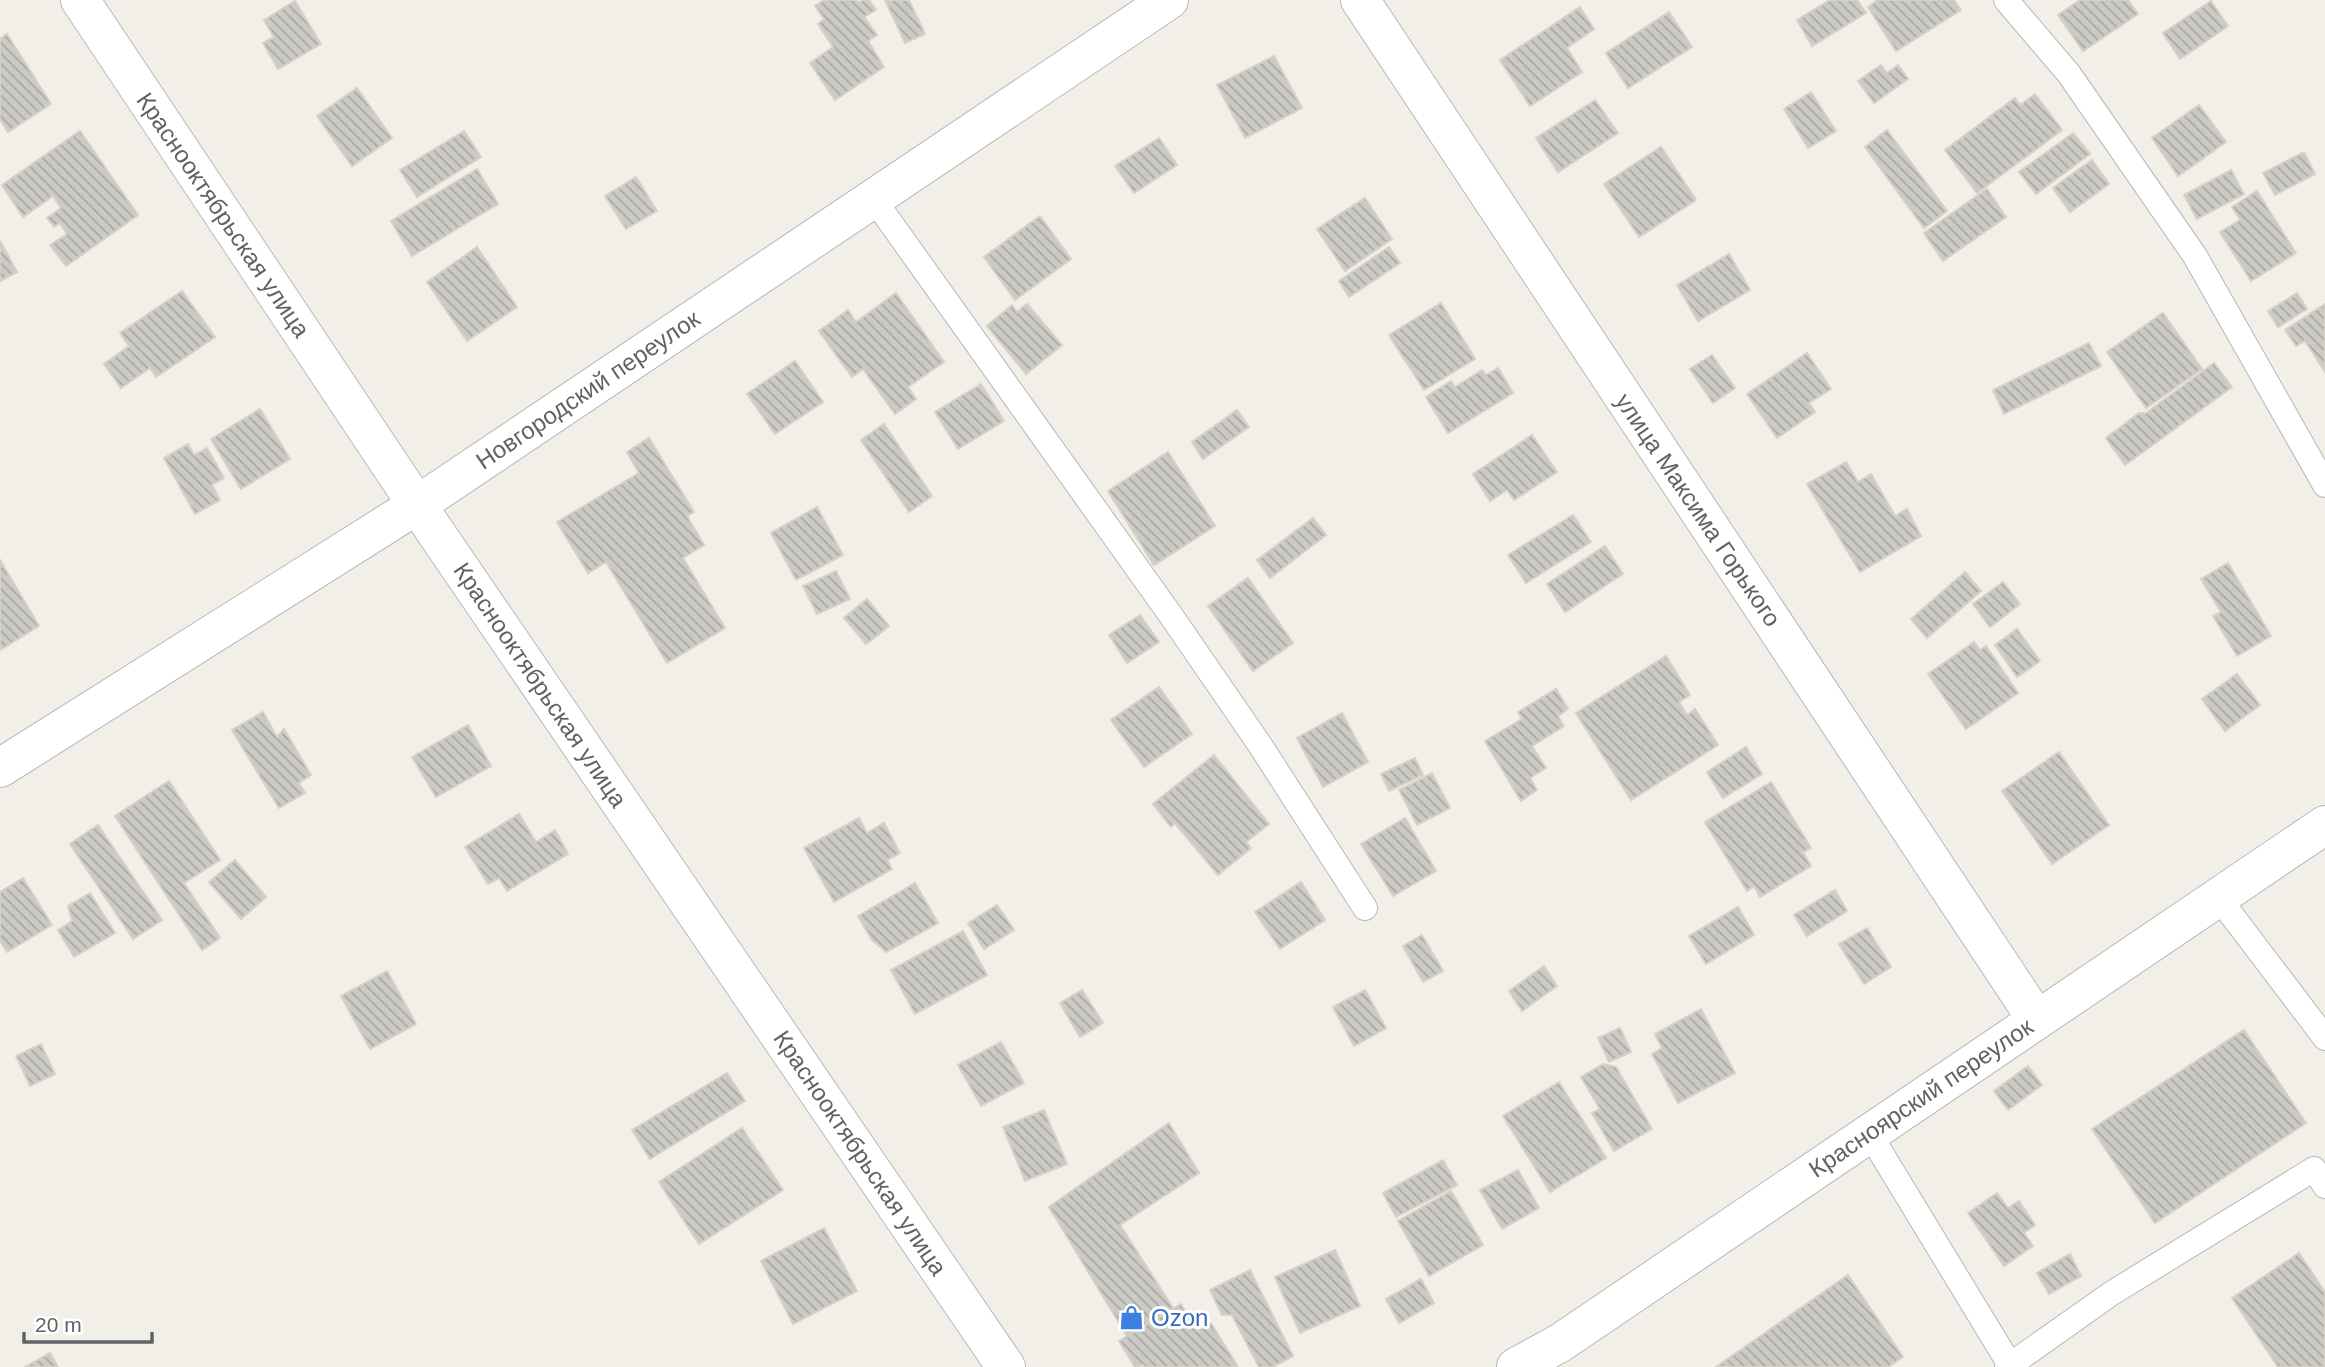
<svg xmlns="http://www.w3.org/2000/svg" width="2325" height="1367" font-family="Helvetica,sans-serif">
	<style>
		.building { fill: url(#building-back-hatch); stroke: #d6d1c6; stroke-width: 2 }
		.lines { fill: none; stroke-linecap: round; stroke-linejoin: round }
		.service-casing { stroke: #b5b8bc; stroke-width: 26 }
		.minor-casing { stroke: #b5b8bc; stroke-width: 40 }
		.secondary-casing { stroke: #b6babf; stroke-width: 40 }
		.service { stroke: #fff; stroke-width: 24 }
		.minor { stroke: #fff; stroke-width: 38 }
		.secondary { stroke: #fff; stroke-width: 38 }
		.labels { text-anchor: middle; stroke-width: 6; stroke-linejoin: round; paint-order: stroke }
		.street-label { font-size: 24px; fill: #5f6368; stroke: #fff }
		.shop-label { font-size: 24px; fill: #366cbe; stroke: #fff; text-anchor: start }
	</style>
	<defs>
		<pattern id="building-back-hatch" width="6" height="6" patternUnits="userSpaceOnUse" patternTransform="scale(1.75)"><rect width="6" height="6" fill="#cccac5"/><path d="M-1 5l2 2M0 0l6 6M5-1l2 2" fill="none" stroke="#a9a8a4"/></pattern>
	</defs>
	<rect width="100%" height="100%" fill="#f1efe8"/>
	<g class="building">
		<path d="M824,0h32l2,3 5,-3h6l7,10 -12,7 13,18 -9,6 16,26 -49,33 -25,-37 23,-16 -15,-23 6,-5 -9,-13z"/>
		<path d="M885,0h24l16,34 -20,9z"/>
		<path d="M1830,0h27l9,13 -54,33 -15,-26z"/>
		<path d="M1878,0h76l7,10 -65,41 -28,-44z"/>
		<path d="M2080,0h48l10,14 -55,37 -25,-36z"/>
		<path d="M295,1l26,43 -43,25 -15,-26 11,-6 -10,-17z"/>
		<path d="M2211,1l17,25 -48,33 -17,-26z"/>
		<path d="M1580,7l14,22 -27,19 15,24 -52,34 -30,-46z"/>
		<path d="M1669,12l23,35 -64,41 -22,-35z"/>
		<path d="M7,34l44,70 -43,28 -8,-13v-80z"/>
		<path d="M1274,56l28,52 -57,30 -28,-53z"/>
		<path d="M1881,65l6,8 11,-8 10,14 -34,24 -16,-22z"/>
		<path d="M357,88l35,50 -40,28 -35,-50z"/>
		<path d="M1811,92l25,39 -28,17 -24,-39z"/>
		<path d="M2035,94l27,36 -85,63 -32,-43 70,-52 5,7z"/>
		<path d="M1595,100l23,33 -60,39 -22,-34z"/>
		<path d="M2199,105l27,37 -48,34 -26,-38z"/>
		<path d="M1887,130l60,81 -23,17 -59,-81z"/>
		<path d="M80,131l58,84 -72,51 -16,-21 17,-11 -7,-11 -6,4 -7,-9 14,-10 -8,-12 -30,21 -21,-32z"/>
		<path d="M464,131l17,26 -64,40 -17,-27z"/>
		<path d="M2073,133l17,21 -54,40 -17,-22z"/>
		<path d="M1159,138l18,27 -43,28 -19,-27z"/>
		<path d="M1661,147l35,53 -57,37 -35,-53z"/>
		<path d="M2304,152l11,22 -40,21 -12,-22z"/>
		<path d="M2092,160l17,24 -39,28 -17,-24z"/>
		<path d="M477,169l21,35 -86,52 -21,-35z"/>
		<path d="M2231,170l13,24 -47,25 -13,-24z"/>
		<path d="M636,177l21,34 -31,18 -21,-33z"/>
		<path d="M1987,189l19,28 -63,44 -19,-28z"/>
		<path d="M2257,191l39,62 -45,28 -31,-49 20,-12 -8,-13z"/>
		<path d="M1365,198l27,41 -47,32 -28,-42z"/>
		<path d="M1040,216l31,43 -56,41 -31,-43z"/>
		<path d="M0,241l17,31 -17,9z"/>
		<path d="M477,247l40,60 -50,34 -40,-59z"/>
		<path d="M1389,247l11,16 -51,34 -10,-16z"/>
		<path d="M1729,254l21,36 -52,31 -21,-36z"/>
		<path d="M182,291l33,46 -59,40 -6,-9 -29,20 -17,-24 25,-18 -9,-13z"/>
		<path d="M896,293l48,69 -36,25 8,12 -21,15 -32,-45 -11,8 -33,-46 29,-21 8,12z"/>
		<path d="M2297,293l10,16 -29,18 -10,-16z"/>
		<path d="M1441,303l34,56 -51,31 -35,-55z"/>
		<path d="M1027,304l35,41 -36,29 -39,-48 25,-21 5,7z"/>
		<path d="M2325,304v68l-20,-31 -9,5 -11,-16z"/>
		<path d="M2163,313l39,56 -56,39 -39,-56z"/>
		<path d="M2089,343l12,23 -97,48 -11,-24z"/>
		<path d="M1807,353l24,36 -22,14 6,9 -38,26 -30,-44z"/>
		<path d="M1712,355l23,33 -22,15 -23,-34z"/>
		<path d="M795,361l28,41 -48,32 -28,-40z"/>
		<path d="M2214,363l18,24 -107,78 -19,-27 33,-25h7z"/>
		<path d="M1498,368l15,25 -65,40 -22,-36 25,-16 4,6 27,-17 4,5z"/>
		<path d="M981,384l23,37 -46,28 -23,-37z"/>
		<path d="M260,409l30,50 -49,30 -30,-50z"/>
		<path d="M1237,410l12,17 -46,32 -11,-17z"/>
		<path d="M884,424l48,72 -23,16 -48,-72z"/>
		<path d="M1532,435l25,37 -43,28 -7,-10 -17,11 -17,-27z"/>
		<path d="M649,438l45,74 -7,4 17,29 -21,13 42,70 -58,35 -61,-101 -18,11 -31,-51 82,-49 -12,-21z"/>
		<path d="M188,444l6,11 13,-7 17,30 -12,7 8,15 -25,14 -31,-56z"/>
		<path d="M1168,452l47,74 -61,39 -46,-74z"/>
		<path d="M1846,462l12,20 13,-8 24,42 12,-7 14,27 -61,36 -53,-88z"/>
		<path d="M817,507l26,48 -47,25 -25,-47z"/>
		<path d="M1573,515l18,27 -65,41 -18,-28z"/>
		<path d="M1313,518l13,17 -56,43 -13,-18z"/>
		<path d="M1605,546l18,28 -58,38 -18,-28z"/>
		<path d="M0,560l39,66 -39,24z"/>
		<path d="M2228,563l43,73 -34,20 -24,-40 8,-4 -20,-33z"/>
		<path d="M836,571l14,28 -33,15 -14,-28z"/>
		<path d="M1965,572l16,19 -54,47 -16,-19z"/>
		<path d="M1248,578l45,65 -40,28 -45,-65z"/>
		<path d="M2003,582l17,22 -30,23 -17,-23z"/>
		<path d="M867,599l22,27 -23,18 -22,-26z"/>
		<path d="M1140,615l19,27 -32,21 -18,-28z"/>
		<path d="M2017,629l23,32 -23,16 -22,-32z"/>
		<path d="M1974,642l6,8 6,-4 32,47 -52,36 -38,-55z"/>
		<path d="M1666,656l24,39 -11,7 8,13 8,-6 23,36 -87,55 -55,-87z"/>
		<path d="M2237,674l23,31 -35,26 -23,-32z"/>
		<path d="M1159,687l33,47 -48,33 -33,-47z"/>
		<path d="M1556,689l12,20 -10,7 6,10 -32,20 14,22 -16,10 7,12 -16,11 -36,-60 37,-22 -4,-7z"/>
		<path d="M263,712l14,25 7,-8 27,46 -12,8 6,10 -26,15 -47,-78z"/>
		<path d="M1342,713l26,49 -45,25 -26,-49z"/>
		<path d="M468,725l23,41 -55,31 -24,-40z"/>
		<path d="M1746,747l16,27 -39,24 -16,-26z"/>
		<path d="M2059,752l50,73 -57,39 -50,-73z"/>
		<path d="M1214,755l55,69 -23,18 5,6 -33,27 -43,-52 -4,4 -18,-23z"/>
		<path d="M1415,758l8,17 -34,16 -8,-17z"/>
		<path d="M1432,773l18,35 -33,17 -18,-35z"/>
		<path d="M169,781l51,79 -36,23 36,55 -18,12 -87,-134z"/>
		<path d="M1771,782l40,66 -8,4 8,14 -51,31 -6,-11 -7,5 -42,-69z"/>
		<path d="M519,814l17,28 19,-12 13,24 -61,37 -8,-13 -11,6 -23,-37z"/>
		<path d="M859,818l8,15 17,-10 16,30 -13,7 5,9 -58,33 -30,-54z"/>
		<path d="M1405,818l31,53 -43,25 -32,-52z"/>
		<path d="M98,825l64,95 -29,19 -63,-95z"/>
		<path d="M235,860l31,37 -25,22 -32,-37z"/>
		<path d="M23,878l29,47 -45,27 -7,-11v-49z"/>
		<path d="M1301,882l24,38 -45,29 -25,-37z"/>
		<path d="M915,883l23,40 -52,29 -14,-12 -14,-24z"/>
		<path d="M1835,890l12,21 -40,25 -13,-21z"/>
		<path d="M90,893l25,40 -41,24 -16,-27 14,-9 -4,-15z"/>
		<path d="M997,905l17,25 -30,19 -16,-26z"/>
		<path d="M1738,907l16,28 -48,29 -17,-28z"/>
		<path d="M1867,928l24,39 -27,17 -25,-40z"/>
		<path d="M963,931l24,44 -72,39 -24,-44z"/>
		<path d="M1422,935l21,36 -20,11 -20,-36z"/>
		<path d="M1544,966l13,20 -35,25 -13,-20z"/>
		<path d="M387,971l29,53 -46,25 -29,-53z"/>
		<path d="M1082,990l21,33 -23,14 -20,-34z"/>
		<path d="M1365,990l21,38 -32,18 -21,-39z"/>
		<path d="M1701,1009l34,64 -57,30 -26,-49 10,-6 -7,-14z"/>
		<path d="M1620,1028l11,24 -22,10 -11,-24z"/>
		<path d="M2244,1030l62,93 -151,100 -63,-94z"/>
		<path d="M1001,1042l23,41 -43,23 -23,-41z"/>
		<path d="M41,1044l14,30 -25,12 -14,-30z"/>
		<path d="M1603,1064l13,3 36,62 -38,22 -22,-38 8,-4 -19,-32z"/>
		<path d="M2028,1066l14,19 -34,25 -14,-19z"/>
		<path d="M727,1073l18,28 -95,58 -18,-29z"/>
		<path d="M1559,1082l47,76 -56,34 -47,-76z"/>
		<path d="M1044,1110l23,54 -42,17 -22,-54z"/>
		<path d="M1169,1123l30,50 -79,52 53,83 -46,28 -78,-129z"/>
		<path d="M742,1128l41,62 -84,54 -40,-62z"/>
		<path d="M1443,1160l14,25 -61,32 -13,-24z"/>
		<path d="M1518,1170l21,38 -37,21 -22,-39z"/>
		<path d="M1451,1191l32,54 -54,31 -31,-55z"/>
		<path d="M1997,1193l11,15 11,-7 16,24 -11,8 9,13 -29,20 -36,-53z"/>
		<path d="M824,1228l33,63 -64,33 -32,-63z"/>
		<path d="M1335,1250l25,56 -60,27 -25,-56z"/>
		<path d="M2299,1253l26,39v75h-47l-46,-69z"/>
		<path d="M2070,1254l11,22 -32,18 -12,-21z"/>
		<path d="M1250,1270l43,86 -20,11h-14l-27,-52h-10l-12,-25z"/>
		<path d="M1848,1275l55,82 -15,10h-172z"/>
		<path d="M1421,1279l13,24 -35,20 -13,-24z"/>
		<path d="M1181,1304l16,27 14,-8 27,44h-94l-1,-2 -8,2 -16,-26z"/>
		<path d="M50,1353l8,14h-33z"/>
	</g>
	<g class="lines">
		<defs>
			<g id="service">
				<path d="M2006,0l63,74 126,182 130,229"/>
				<path d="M873,198l299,419 88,128 105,163"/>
				<path d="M2218,897l107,141"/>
				<path d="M1869,1133l141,232 -3,2"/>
				<path d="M2010,1365l102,-72 202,-124 11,17"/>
			</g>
			<g id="minor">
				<path d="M1360,0l677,1020"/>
				<path d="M0,768l417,-263 752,-505"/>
				<path d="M1516,1367l44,-24 765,-518"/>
			</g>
			<path id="secondary" d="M80,0l337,505 589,862"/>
		</defs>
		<use href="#service" class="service-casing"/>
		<use href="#minor" class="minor-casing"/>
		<use href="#secondary" class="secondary-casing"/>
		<use href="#service" class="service"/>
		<use href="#minor" class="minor"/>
		<use href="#secondary" class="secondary"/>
	</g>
	<defs>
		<symbol id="shop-bare" viewBox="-9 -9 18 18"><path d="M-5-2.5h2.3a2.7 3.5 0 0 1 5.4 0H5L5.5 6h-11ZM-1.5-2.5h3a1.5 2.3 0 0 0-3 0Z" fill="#3f7fe0" stroke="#fff" stroke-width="2.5" paint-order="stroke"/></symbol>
	</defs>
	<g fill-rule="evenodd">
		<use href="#shop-bare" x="1114" y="1300" width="35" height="35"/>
	</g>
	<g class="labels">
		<g class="street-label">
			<text transform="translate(223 215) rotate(56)" y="8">Краснооктябрьская улица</text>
			<text transform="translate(588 390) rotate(-34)" y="8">Новгородский переулок</text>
			<text transform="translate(1698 510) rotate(56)" y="8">улица Максима Горького</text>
			<text transform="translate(540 685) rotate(56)" y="8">Краснооктябрьская улица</text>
			<text transform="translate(1921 1098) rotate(-34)" y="8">Красноярский переулок</text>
			<text transform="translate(860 1153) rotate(56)" y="8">Краснооктябрьская улица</text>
		</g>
		<g class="shop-label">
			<text x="1151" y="1326">Ozon</text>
		</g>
	</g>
	<path d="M24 1332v10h128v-10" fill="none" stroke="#5f6368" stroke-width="3.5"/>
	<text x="35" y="1332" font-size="21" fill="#5f6368" stroke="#ffffff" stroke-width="5" paint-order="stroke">20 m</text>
</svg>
